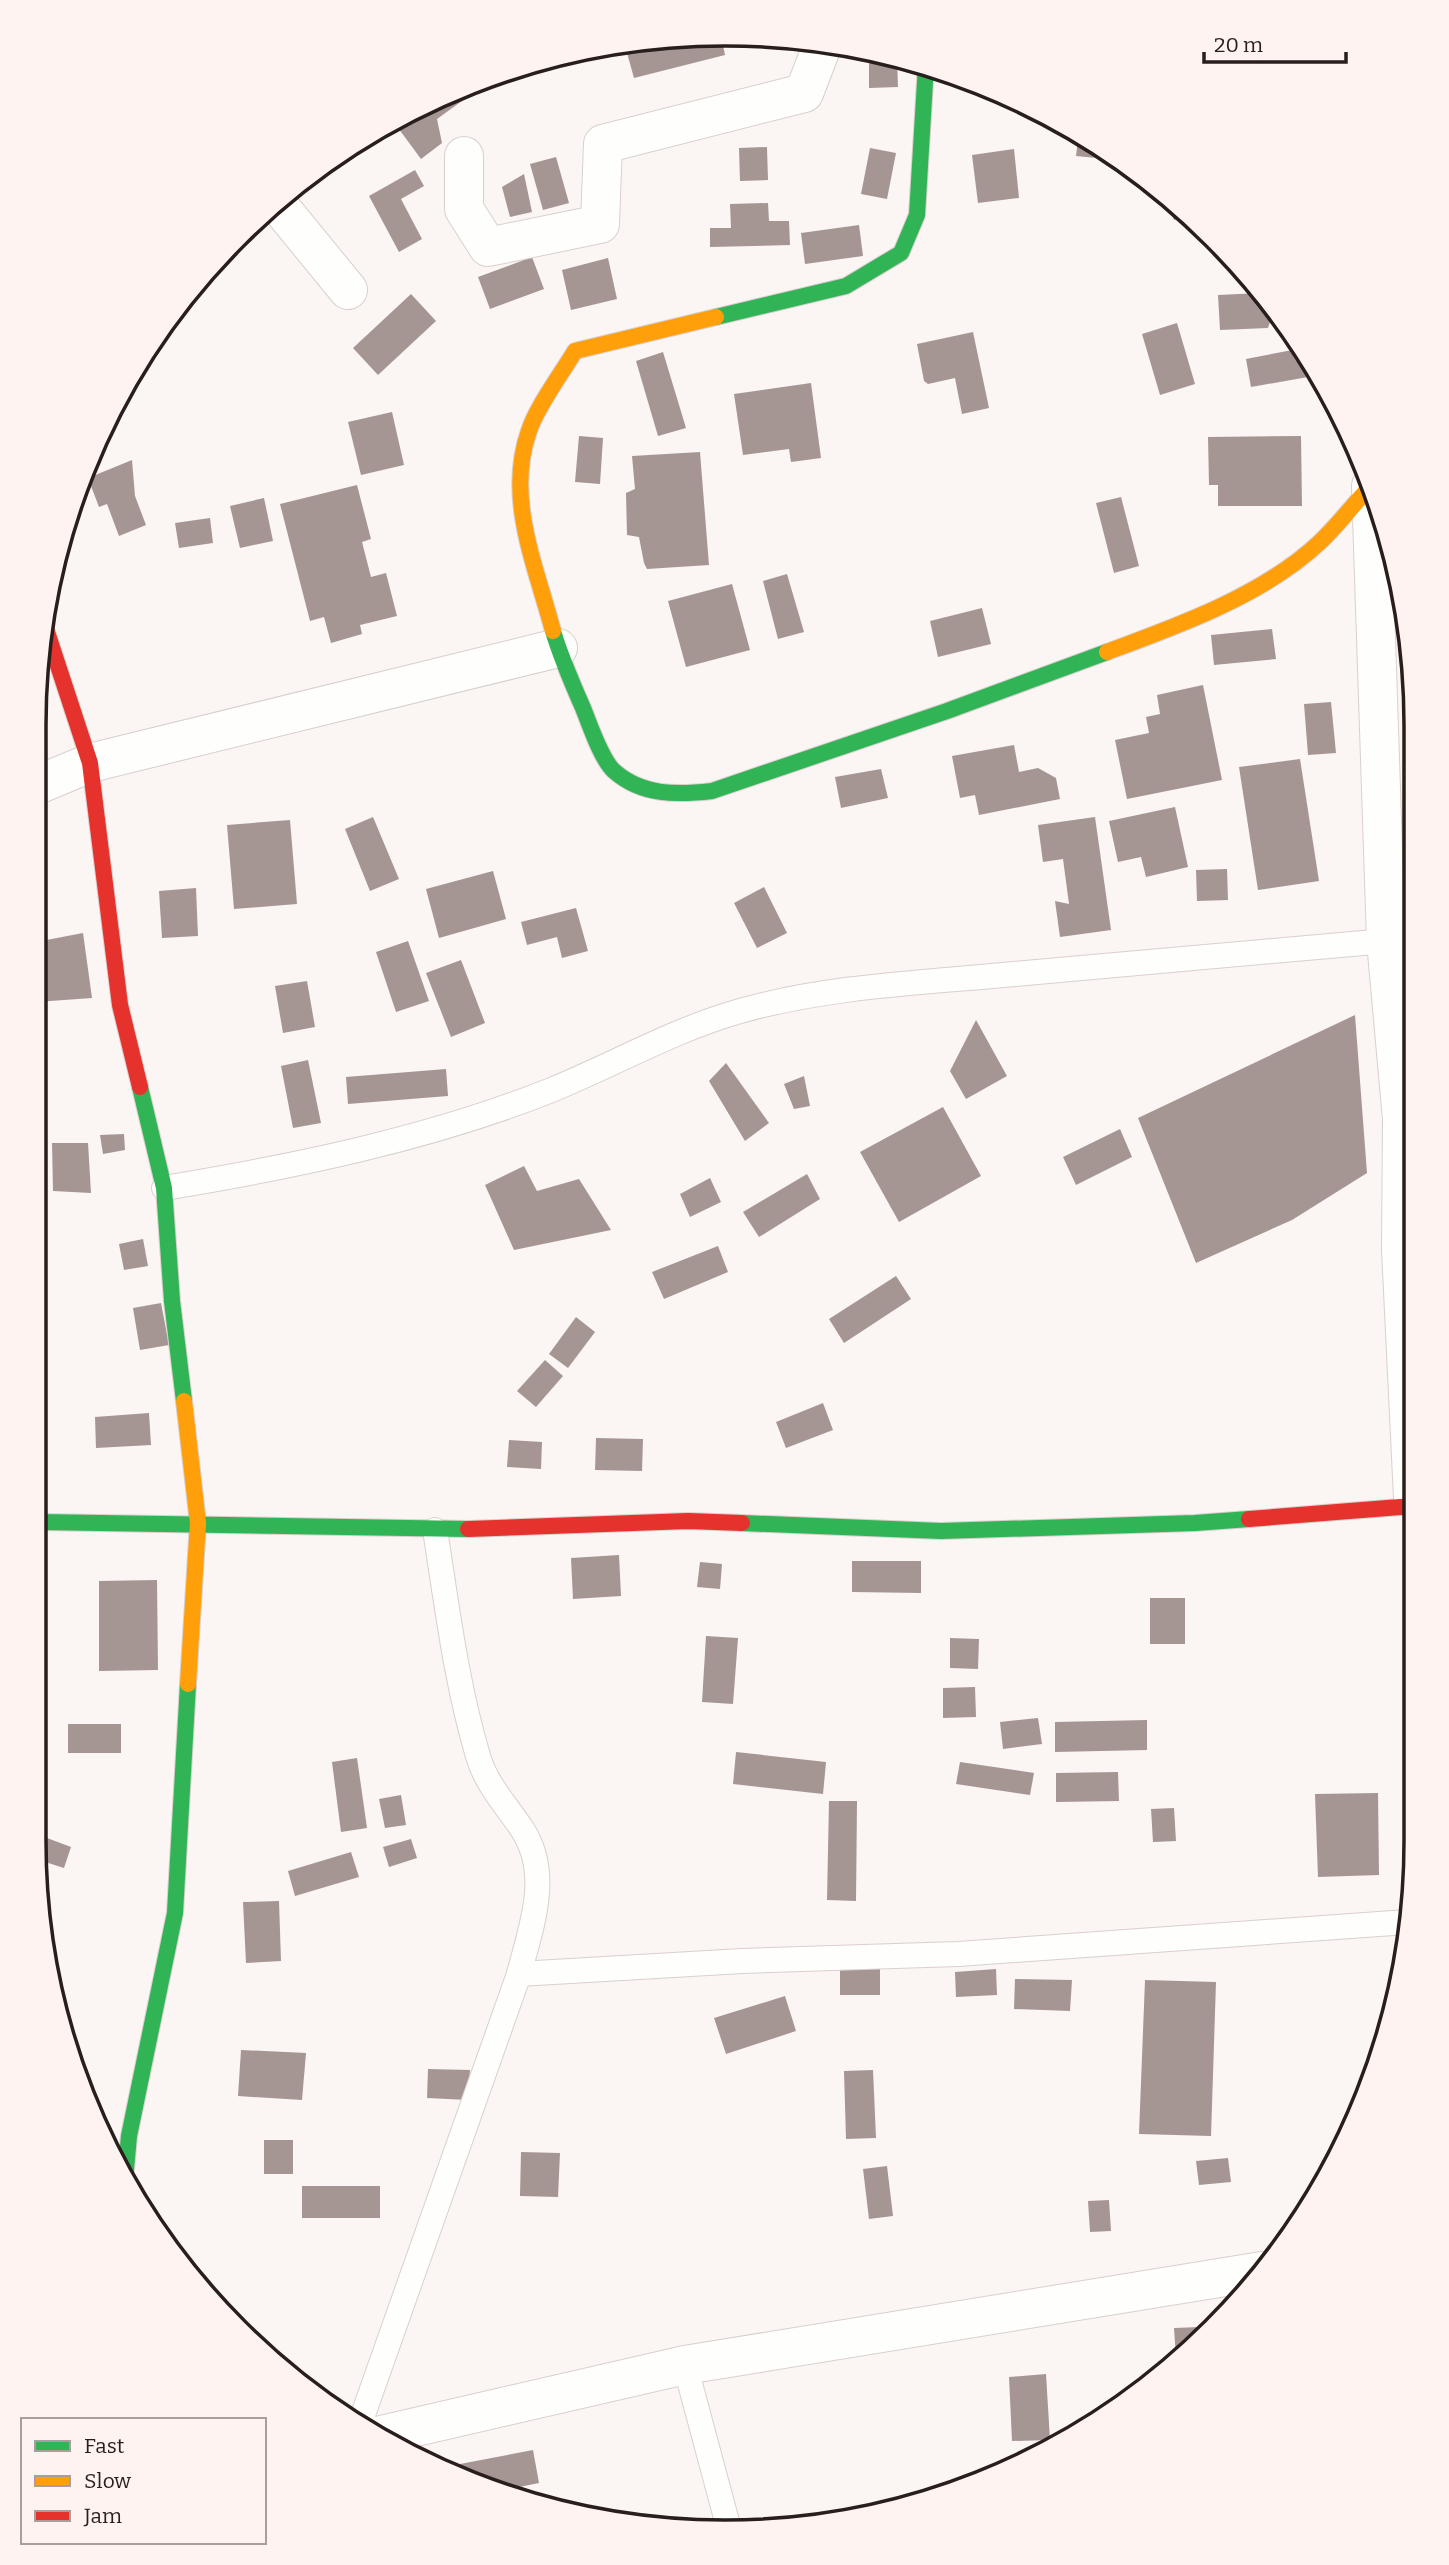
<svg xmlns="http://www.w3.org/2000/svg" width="1449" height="2565" font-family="Bitter,serif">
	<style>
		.building { fill: #a59694 }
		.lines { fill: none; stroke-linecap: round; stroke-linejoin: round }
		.lane-casing { stroke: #d9d0ce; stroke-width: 26 }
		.street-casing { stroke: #d9d0ce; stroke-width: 40 }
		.fast-casing { stroke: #d9d0ce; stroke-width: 18 }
		.slow-casing { stroke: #d9d0ce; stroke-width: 18 }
		.jam-casing { stroke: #d9d0ce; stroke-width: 18 }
		.lane { stroke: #fefefd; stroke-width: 24 }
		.street { stroke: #fefefd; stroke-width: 38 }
		.fast { stroke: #30b455; stroke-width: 16 }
		.slow { stroke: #ff9f0a; stroke-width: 16 }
		.jam { stroke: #e5322d; stroke-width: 16 }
		.rim { fill: none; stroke: #281e1c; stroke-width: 3.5 }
	</style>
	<rect width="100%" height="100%" fill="#fbf5f4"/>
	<g class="building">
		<path d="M680,35l41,1 4,19 -91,23 -9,-32z"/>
		<path d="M869,52l28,6 1,29 -29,1z"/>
		<path d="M468,86l5,7 -36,26 5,24 -21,16 -28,-38 26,-17z"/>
		<path d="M1079,132l28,22v5l-31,-3z"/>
		<path d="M767,147l1,33 -28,1 -1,-33z"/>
		<path d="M870,148l26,5 -9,46 -26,-5z"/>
		<path d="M1014,149l5,49 -41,5 -6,-48z"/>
		<path d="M556,157l13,46 -26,7 -13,-46z"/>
		<path d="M415,170l9,16 -23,13 21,40 -23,13 -30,-56z"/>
		<path d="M524,174l8,38 -22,5 -8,-30z"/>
		<path d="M1167,200l14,11 7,5 -14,4z"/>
		<path d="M768,203l1,18h20l1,24 -80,2v-19h21l-1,-24z"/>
		<path d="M859,225l4,31 -58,8 -4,-31z"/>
		<path d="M532,257l12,32 -54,20 -12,-32z"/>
		<path d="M608,258l9,41 -46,11 -9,-40z"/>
		<path d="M1260,293l23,28 -13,1 -2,6 -48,2 -2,-35z"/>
		<path d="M411,294l25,27 -58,54 -25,-27z"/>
		<path d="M1177,323l18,61 -35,11 -18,-61z"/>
		<path d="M973,332l16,76 -27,6 -7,-36 -27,6 -4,-3 -7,-37z"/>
		<path d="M1303,348l5,29 -57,10 -5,-28z"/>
		<path d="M663,352l23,76 -28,8 -22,-75z"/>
		<path d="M811,383l10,75 -30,4 -2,-13 -46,6 -9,-61z"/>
		<path d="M392,412l12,53 -43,10 -13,-53z"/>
		<path d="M579,436l24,2 -3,46 -25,-2z"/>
		<path d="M1301,436l1,70h-84v-21h-9l-1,-48z"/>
		<path d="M700,452l9,113 -62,4 -3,-6 -5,-26 -12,-2 -1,-42 9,-4 -3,-33z"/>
		<path d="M132,460l3,36 11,29 -27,11 -12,-32 -8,3 -11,-29z"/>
		<path d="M357,485l14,54 -9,3 9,35 15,-4 11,43 -37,9 2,9 -31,9 -7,-26 -14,4 -30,-117z"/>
		<path d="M1121,497l18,69 -25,7 -18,-70z"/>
		<path d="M264,498l9,43 -33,7 -10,-42z"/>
		<path d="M210,518l3,25 -34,5 -4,-25z"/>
		<path d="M787,574l17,58 -26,7 -15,-58z"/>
		<path d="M732,584l18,66 -64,17 -18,-66z"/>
		<path d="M982,608l9,36 -53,13 -8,-36z"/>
		<path d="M1272,629l4,30 -62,6 -3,-30z"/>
		<path d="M1203,685l19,95 -95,19 -12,-59 34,-7 -3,-16 14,-3 -3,-19z"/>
		<path d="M1331,702l5,51 -28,2 -4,-51z"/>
		<path d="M1014,745l5,27 19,-4 18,10 4,21 -81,16 -4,-20 -15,3 -8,-42z"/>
		<path d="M1300,759l19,122 -61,9 -19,-123z"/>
		<path d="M881,769l7,29 -47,10 -6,-31z"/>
		<path d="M1175,807l13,60 -42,10 -5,-20 -23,5 -9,-41z"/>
		<path d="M373,817l26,62 -29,12 -25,-62z"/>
		<path d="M1095,817l16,113 -51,7 -5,-36 14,3 -6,-45 -20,3 -5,-37z"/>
		<path d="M290,820l7,84 -63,5 -7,-84z"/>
		<path d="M1227,869l1,31 -31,1 -1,-31z"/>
		<path d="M493,871l13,48 -67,19 -13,-49z"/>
		<path d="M764,887l23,46 -30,15 -23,-45z"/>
		<path d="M196,888l2,48 -36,2 -3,-47z"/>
		<path d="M576,908l12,43 -26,7 -5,-21 -30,8 -6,-23z"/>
		<path d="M83,933l9,65 -56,4v-60z"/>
		<path d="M408,941l21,60 -33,11 -20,-60z"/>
		<path d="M461,960l24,63 -34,14 -25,-64z"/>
		<path d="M307,981l8,46 -32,6 -8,-47z"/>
		<path d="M1355,1015l12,158 -75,47 -96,43 -58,-145z"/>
		<path d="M976,1020l31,56 -41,23 -16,-28z"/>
		<path d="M308,1060l13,63 -28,5 -12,-62z"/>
		<path d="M726,1063l43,60 -24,18 -36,-60z"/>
		<path d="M446,1069l2,27 -100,8 -2,-27z"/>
		<path d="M804,1076l6,30 -16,3 -10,-25z"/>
		<path d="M943,1107l38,69 -82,46 -39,-70z"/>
		<path d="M1120,1129l12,28 -56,28 -13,-28z"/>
		<path d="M124,1134l1,16 -22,4 -3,-19z"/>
		<path d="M52,1143h36l3,50 -38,-2z"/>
		<path d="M524,1166l13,25 42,-12 32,51 -97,20 -29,-65z"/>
		<path d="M807,1174l13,25 -61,38 -16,-25z"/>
		<path d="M710,1178l11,24 -31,15 -10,-23z"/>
		<path d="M143,1239l5,27 -24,4 -5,-26z"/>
		<path d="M718,1246l10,26 -64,27 -12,-27z"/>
		<path d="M896,1276l15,23 -67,44 -15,-24z"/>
		<path d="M161,1303l8,42 -29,5 -7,-42z"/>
		<path d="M576,1317l19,15 -27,36 -19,-14z"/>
		<path d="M545,1360l18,16 -27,31 -19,-16z"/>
		<path d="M823,1403l10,27 -47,18 -10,-26z"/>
		<path d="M149,1413l2,32 -55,3 -1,-31z"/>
		<path d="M596,1438l47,1 -1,32 -47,-1z"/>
		<path d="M509,1440l33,2 -1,27 -34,-2z"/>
		<path d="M619,1555l2,41 -48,3 -2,-41z"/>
		<path d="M852,1561h69v32l-69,-1z"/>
		<path d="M700,1562l22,2 -2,25 -23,-2z"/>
		<path d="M157,1580l1,90 -59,1v-90z"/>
		<rect x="1150" y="1598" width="35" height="46"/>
		<path d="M706,1636l32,2 -5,66 -31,-2z"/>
		<path d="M950,1638l29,1 -1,30 -28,-1z"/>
		<path d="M975,1687l1,30 -33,1v-30z"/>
		<path d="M1038,1718l4,26 -39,5 -3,-27z"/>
		<path d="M1147,1720v30l-92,2v-30z"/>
		<rect x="68" y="1724" width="53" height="29"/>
		<path d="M736,1752l90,10 -3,32 -90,-10z"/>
		<path d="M357,1758l10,70 -26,4 -9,-70z"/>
		<path d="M960,1762l74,11 -4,22 -74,-11z"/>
		<path d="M1118,1772l1,29 -63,1v-29z"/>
		<path d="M1378,1793l1,82 -61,2 -3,-83z"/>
		<path d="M401,1795l5,30 -21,3 -6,-29z"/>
		<path d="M829,1801h28l-1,100 -29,-1z"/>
		<path d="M1174,1808l2,33 -23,1 -2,-33z"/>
		<path d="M39,1835l32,12 -7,21 -25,-8z"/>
		<path d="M411,1839l6,19 -28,9 -6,-20z"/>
		<path d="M351,1852l8,25 -64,19 -7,-25z"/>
		<path d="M279,1901l2,60 -35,2 -3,-61z"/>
		<path d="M880,1967v28h-40v-27z"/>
		<path d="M996,1969l1,26 -41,2 -1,-25z"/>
		<path d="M1015,1979l57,1 -2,31 -56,-2z"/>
		<path d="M1145,1980l71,2 -5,154 -72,-2z"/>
		<path d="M785,1996l11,35 -70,23 -12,-36z"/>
		<path d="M241,2050l65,3 -4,47 -64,-4z"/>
		<path d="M428,2069l42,1 -2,30 -41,-2z"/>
		<path d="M873,2070l3,68 -30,1 -2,-68z"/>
		<rect x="264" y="2140" width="29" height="34"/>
		<path d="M521,2152l39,1 -2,44 -38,-1z"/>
		<path d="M1228,2158l3,24 -32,3 -3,-24z"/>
		<path d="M887,2166l6,50 -24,3 -6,-50z"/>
		<rect x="302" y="2186" width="78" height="32"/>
		<path d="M1109,2200l2,31 -21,1 -2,-31z"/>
		<path d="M1200,2327l1,13 -17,16 -8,1 -2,-29z"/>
		<path d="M1046,2374l4,66 -38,1 -3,-64z"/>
		<path d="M533,2450l6,33 -40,8 -36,-14 -3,-13z"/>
	</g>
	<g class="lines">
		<defs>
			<g id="lane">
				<path d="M164,1188c128,-21 264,-49 385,-97 64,-26 124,-61 191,-80 85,-24 175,-28 263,-36 127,-11 255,-23 383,-34"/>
				<path d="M519,1974l223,-13 216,-7 449,-32"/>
				<path d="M685,2365l44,164"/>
				<path d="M359,2426l160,-452c12,-47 33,-100 3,-145 -16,-24 -36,-45 -44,-73 -22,-74 -31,-150 -43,-226"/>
			</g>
			<g id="street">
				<path d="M464,156v53l24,38 112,-23 3,-80 201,-51 20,-52"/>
				<path d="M276,202l72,88"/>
				<path d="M1371,486l15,455 16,178 -1,130 12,249"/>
				<path d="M35,786l55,-23 468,-115"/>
				<path d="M377,2436l308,-71 577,-94"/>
			</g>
			<g id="fast">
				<path d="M716,317l130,-31 55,-33 16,-38 9,-150"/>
				<path d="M553,631c8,27 19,52 30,77 7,17 18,51 31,63 28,25 64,24 98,20l235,-80 160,-59"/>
				<path d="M140,1087l24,101 8,113 12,100"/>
				<path d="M38,1522l430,7"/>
				<path d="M742,1523l199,8 254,-8 54,-4"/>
				<path d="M125,2180l4,-44 46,-223 13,-229"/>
			</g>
			<g id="slow">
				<path d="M553,631c-17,-65 -48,-133 -24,-200 7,-23 33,-58 46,-80l141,-34"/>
				<path d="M1107,652c71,-26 157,-57 213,-110 18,-17 33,-37 50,-55"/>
				<path d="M184,1401l14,122 -10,161"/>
			</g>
			<g id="jam">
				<path d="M45,626l45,137 30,242 20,82"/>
				<path d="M1249,1519l164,-13"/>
				<path d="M468,1529l220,-8 54,2"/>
			</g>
		</defs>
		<use href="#lane" class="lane-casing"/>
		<use href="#street" class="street-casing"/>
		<use href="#fast" class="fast-casing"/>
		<use href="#slow" class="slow-casing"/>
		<use href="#jam" class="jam-casing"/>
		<use href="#lane" class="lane"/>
		<use href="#street" class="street"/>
		<use href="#fast" class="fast"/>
		<use href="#slow" class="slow"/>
		<use href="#jam" class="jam"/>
	</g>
	<path d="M0 0H1449V2565H0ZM725 46H725A679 679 0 0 1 1404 725V1841A679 679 0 0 1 725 2520H725A679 679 0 0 1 46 1841V725A679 679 0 0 1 725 46Z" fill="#fef3f1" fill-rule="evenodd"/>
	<path class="rim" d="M725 46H725A679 679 0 0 1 1404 725V1841A679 679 0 0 1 725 2520H725A679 679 0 0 1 46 1841V725A679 679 0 0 1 725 46Z"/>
	<rect x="21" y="2418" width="245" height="126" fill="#fef3f1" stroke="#a89e9c" stroke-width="2"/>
	<rect x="35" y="2441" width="35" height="10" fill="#30b455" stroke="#a89e9c" stroke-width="2"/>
	<text x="84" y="2453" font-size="21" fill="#281e1c">Fast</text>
	<rect x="35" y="2476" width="35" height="10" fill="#ff9f0a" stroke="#a89e9c" stroke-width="2"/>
	<text x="84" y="2488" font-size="21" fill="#281e1c">Slow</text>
	<rect x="35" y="2511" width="35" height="10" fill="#e5322d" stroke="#a89e9c" stroke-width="2"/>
	<text x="84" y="2523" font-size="21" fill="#281e1c">Jam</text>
	<path d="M1204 52v10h142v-10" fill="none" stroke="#281e1c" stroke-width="3.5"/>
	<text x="1214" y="52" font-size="21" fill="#281e1c" stroke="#fef3f1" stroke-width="5" paint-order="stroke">20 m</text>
</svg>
